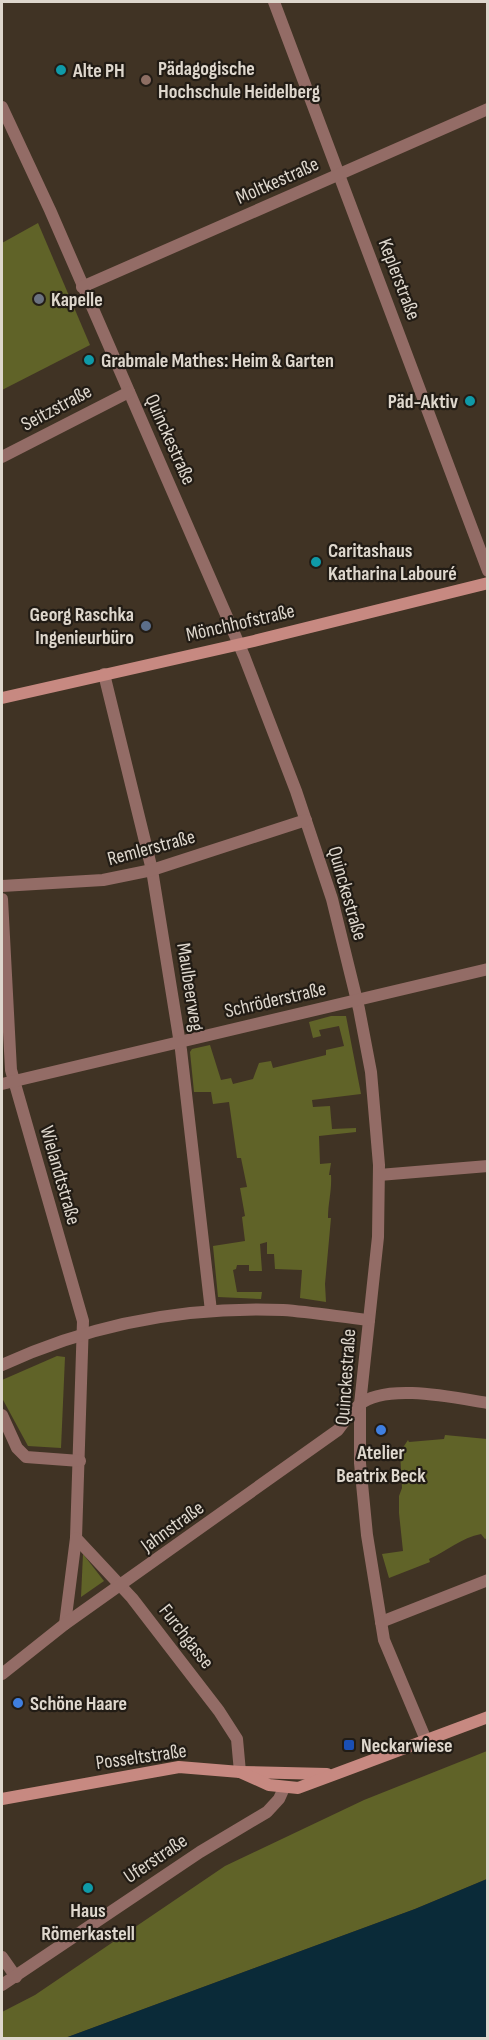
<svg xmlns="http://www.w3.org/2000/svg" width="489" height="2040" font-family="'Sofia Sans Condensed',sans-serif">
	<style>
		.green { fill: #606328 }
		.water { fill: #0a2a38 }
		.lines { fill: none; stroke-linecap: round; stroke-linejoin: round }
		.street { stroke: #936c66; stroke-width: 12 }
		.secondary { stroke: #c78981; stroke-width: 12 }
		.culture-dot { fill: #0f9aa8; stroke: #221c15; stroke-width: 2 }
		.education-dot { fill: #8d6e63; stroke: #221c15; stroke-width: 2 }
		.worship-dot { fill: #6b7280; stroke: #221c15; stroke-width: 2 }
		.service-dot { fill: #5c6f8a; stroke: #221c15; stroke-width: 2 }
		.shop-dot { fill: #3f7fe0; stroke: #221c15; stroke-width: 2 }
		.transit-dot { fill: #1a4fb4; stroke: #221c15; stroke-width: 2 }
		.labels { text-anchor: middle; stroke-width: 4.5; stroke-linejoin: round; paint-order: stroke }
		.poi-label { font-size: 20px; font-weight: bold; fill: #ded7cd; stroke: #221c15; text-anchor: start }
		.street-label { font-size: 20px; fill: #ded7cd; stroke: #221c15 }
	</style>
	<rect width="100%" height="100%" fill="#403324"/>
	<g class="green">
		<path d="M38,223l52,122 -88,45v-147z"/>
		<path d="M331,1016h15l15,78 -49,6 1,7 17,-1 2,23 24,-1v4l-37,4 1,28 11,-1 -2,12h2c1,15 -3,28 -3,43h3l-6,66 1,18 -26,-4 2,-28 -27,-1 -1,-15h-7v-12l-7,2 2,27h-13v-6h-12l-1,4 -3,1 4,22h25l-1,7 -43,-2 -5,-51 32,-5 -3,-24 3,-1 -5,-28 7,-1 -6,-29h-4l-8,-56 -16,2 -2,-12h-17l-4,-40 2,-3 18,-4 11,35 10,-2 2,6 20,-5 6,-16 12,-2 2,7 53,-13v-5l18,-4 -5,-20 -20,4 2,6 -8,2 -4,-16z"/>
		<path d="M57,1356l8,1 -4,91 -33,-2 -26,-48v-18z"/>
		<path d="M445,1435l42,4v99l-2,1 -4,-5c-19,3 -35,18 -52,25l1,3 -41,16 -7,-24 21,-3 -4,-38v-17l3,-8 -2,-36 8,-12 1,2 35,-3z"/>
		<path d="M83,1554l21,27 -23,16z"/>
		<path d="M487,1751v128l-72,30 -350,129h-63v-26l33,-17 190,-129 139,-66z"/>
	</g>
	<path class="water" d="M487,1879v159h-422l350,-129z"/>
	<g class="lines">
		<g class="street">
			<path d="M274,2l214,569"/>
			<path d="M2,107l48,103 194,446 52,135 36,108 27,110 12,63 8,93 -1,72 -18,167v59l7,72 17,105 42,100"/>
			<path d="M82,287l406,-178"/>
			<path d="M2,457l127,-65"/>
			<path d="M104,674l48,196 29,180 30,261"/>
			<path d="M2,886l101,-6 49,-10 154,-50"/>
			<path d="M2,899l9,171 72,251 -7,217 -11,86"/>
			<path d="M2,1084l486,-115"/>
			<path d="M379,1175l109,-9"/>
			<path d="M2,1365c89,-41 181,-59 281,-55 28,2 58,7 86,10"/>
			<path d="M2,1415l15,33 9,9 54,4"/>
			<path d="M76,1538l56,60 87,113 18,28 3,33"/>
			<path d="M381,1622l107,-42"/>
			<path d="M2,1674l63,-50 273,-194c6,-8 13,-18 21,-25 26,-23 97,-7 129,-2"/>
			<path d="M2,1957l14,20"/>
			<path d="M2,1985l198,-133 67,-40 12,-13 5,-11"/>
		</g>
		<g class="secondary">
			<path d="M2,698l252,-57 234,-58"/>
			<path d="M240,1772l87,2"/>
			<path d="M2,1799l177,-32 61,5 29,13 29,3 190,-71"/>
		</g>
	</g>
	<g class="culture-dot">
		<circle cx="61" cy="70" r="6"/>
		<circle cx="89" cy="360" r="6"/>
		<circle cx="470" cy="401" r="6"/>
		<circle cx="316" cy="562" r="6"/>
		<circle cx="88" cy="1888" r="6"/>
	</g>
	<circle class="education-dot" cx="146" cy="80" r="6"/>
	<circle class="worship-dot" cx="39" cy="299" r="6"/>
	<circle class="service-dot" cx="146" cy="626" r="6"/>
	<g class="shop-dot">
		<circle cx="381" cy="1430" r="6"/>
		<circle cx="18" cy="1703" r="6"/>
	</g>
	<rect class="transit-dot" x="343" y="1739" width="12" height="12" rx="3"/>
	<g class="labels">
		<g class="poi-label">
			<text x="158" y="75">Pädagogische<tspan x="158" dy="23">Hochschule Heidelberg</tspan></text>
			<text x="73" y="77">Alte PH</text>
			<text x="51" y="306">Kapelle</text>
			<text x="101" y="367">Grabmale Mathes: Heim &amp; Garten</text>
			<text x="458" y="408" text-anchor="end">Päd-Aktiv</text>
			<text x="328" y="557">Caritashaus<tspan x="328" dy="23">Katharina Labouré</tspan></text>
			<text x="134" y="621" text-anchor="end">Georg Raschka<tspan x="134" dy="23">Ingenieurbüro</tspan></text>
			<text x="381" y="1459" text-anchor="middle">Atelier<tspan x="381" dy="23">Beatrix Beck</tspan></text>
			<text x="30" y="1710">Schöne Haare</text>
			<text x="361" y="1752">Neckarwiese</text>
			<text x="88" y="1917" text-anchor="middle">Haus<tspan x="88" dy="23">Römerkastell</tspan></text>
		</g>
		<g class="street-label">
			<text transform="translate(277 180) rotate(-24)" y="7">Moltkestraße</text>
			<text transform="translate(400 279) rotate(69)" y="7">Keplerstraße</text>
			<text transform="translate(56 407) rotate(-28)" y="7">Seitzstraße</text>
			<text transform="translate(171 439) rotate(66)" y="7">Quinckestraße</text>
			<text transform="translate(240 622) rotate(-13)" y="7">Mönchhofstraße</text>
			<text transform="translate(151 847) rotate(-15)" y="7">Remlerstraße</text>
			<text transform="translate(348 893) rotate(74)" y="7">Quinckestraße</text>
			<text transform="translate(191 987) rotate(81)" y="7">Maulbeerweg</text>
			<text transform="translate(275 999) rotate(-13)" y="7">Schröderstraße</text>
			<text transform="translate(61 1175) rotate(74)" y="7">Wielandtstraße</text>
			<text transform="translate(345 1377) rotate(-86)" y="7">Quinckestraße</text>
			<text transform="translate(172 1526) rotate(-36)" y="7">Jahnstraße</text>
			<text transform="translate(187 1636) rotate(52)" y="7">Furchgasse</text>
			<text transform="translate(141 1756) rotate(-8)" y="7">Posseltstraße</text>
			<text transform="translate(155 1858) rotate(-34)" y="7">Uferstraße</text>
		</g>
	</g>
	<rect width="489" height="2040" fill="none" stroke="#ded7cd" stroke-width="6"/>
</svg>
